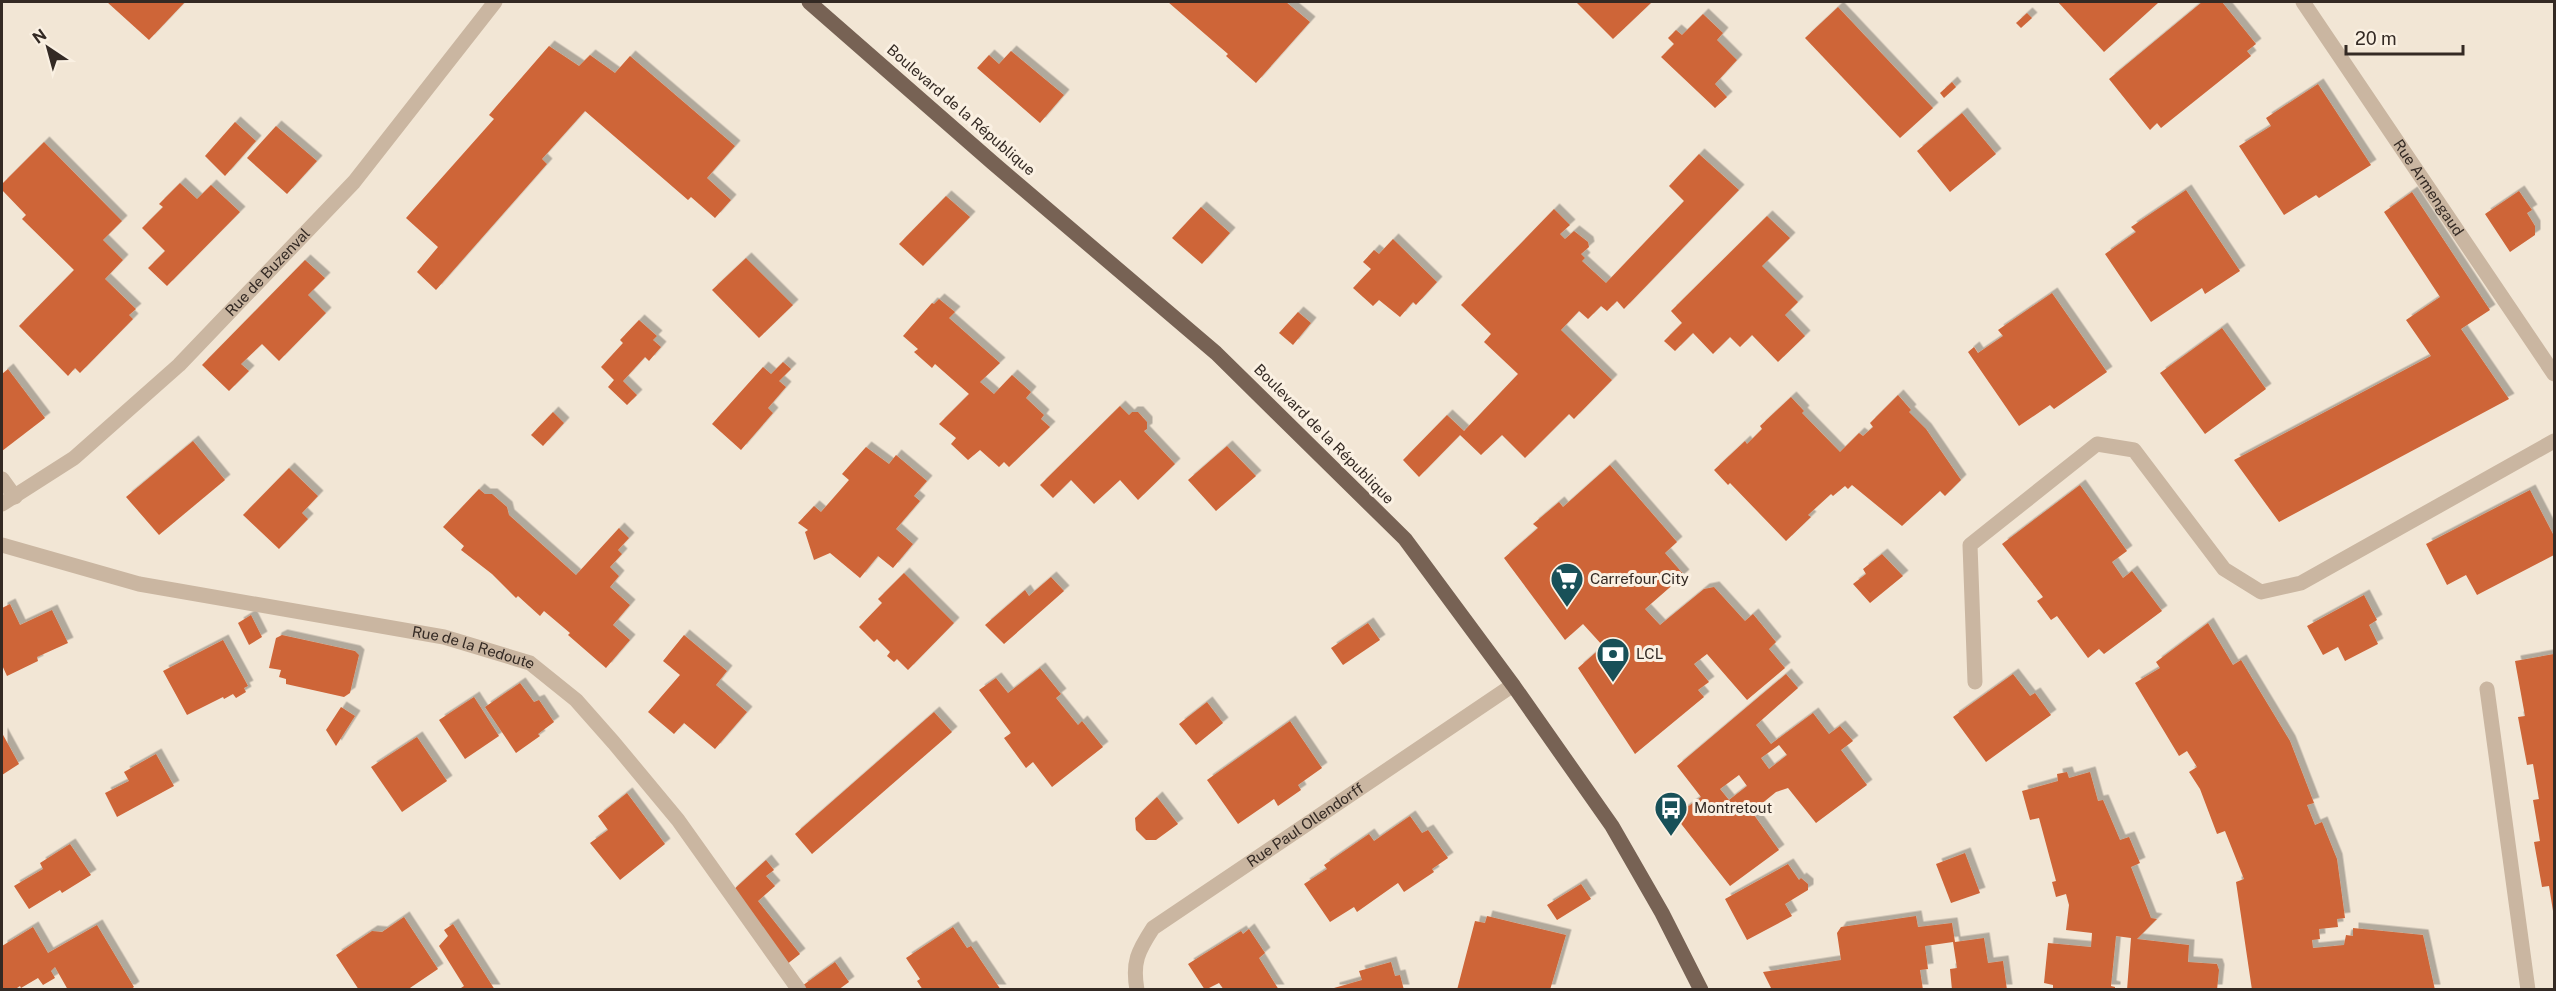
<svg xmlns="http://www.w3.org/2000/svg" width="2556" height="991" font-family="'Public Sans',sans-serif">
	<style>
		.building { fill: #ce6538; fill-rule: evenodd; filter: url(#shadow) }
		.lines { fill: none; stroke-linecap: round; stroke-linejoin: round }
		.lane { stroke: #cab6a1; stroke-width: 15 }
		.street { stroke: #cab6a1; stroke-width: 15 }
		.primary { stroke: #776254; stroke-width: 15 }
		.labels { text-anchor: middle; stroke-width: 6; stroke-linejoin: round; paint-order: stroke }
		.street-label { font-size: 15px; fill: #342a24; stroke: #faf0e2 }
		.poi-label { font-size: 15px; fill: #342a24; stroke: #faf0e2; text-anchor: start }
	</style>
	<defs>
		<filter id="shadow"><feDropShadow dx="5.5" dy="-5.5" stdDeviation="0" flood-color="#0004"/></filter>
	</defs>
	<rect width="100%" height="100%" fill="#f2e6d5"/>
	<g class="building">
		<path d="M107,2h78l-36,38z"/>
		<path d="M1168,2h118l24,20 -54,61 -30,-27 2,-2z"/>
		<path d="M1576,2h76l-39,37z"/>
		<path d="M2058,2h101l-55,50z"/>
		<path d="M2202,2h20l34,42 -9,7 4,5 -90,72 -4,-5 -7,7 -41,-51z"/>
		<path d="M1838,7l95,101 -33,30 -95,-100z"/>
		<path d="M2027,13l5,5 -11,10 -5,-5z"/>
		<path d="M1703,14l20,19 -6,7 20,20 -22,24 12,13 -12,11 -54,-51 13,-13 -6,-6 8,-8 6,5z"/>
		<path d="M549,46l30,20 11,-11 25,18 15,-17 105,90 -28,32 24,22 -16,18 -24,-21 -3,3 -103,-89 -43,48 5,5 -111,126 -19,-18 21,-25 -32,-29 88,-99 -5,-4z"/>
		<path d="M1011,51l53,44 -24,28 -63,-55 12,-13 10,9z"/>
		<path d="M1952,82l4,5 -12,11 -4,-5z"/>
		<path d="M2318,84l53,81 -52,33 -3,-3 -32,20 -45,-69 32,-20 -5,-8z"/>
		<path d="M1962,113l34,41 -46,38 -33,-41z"/>
		<path d="M235,122l21,19 -31,35 -20,-20z"/>
		<path d="M276,126l41,35 -30,33 -40,-36z"/>
		<path d="M44,142l78,79 -19,19 20,20 -18,19 31,30 -7,6 4,4 -53,54 -5,-5 -7,8 -49,-50 55,-56 -52,-51 4,-4 -24,-25v-6z"/>
		<path d="M1699,154l40,36 -115,119 -7,-8 -10,10 -6,-5 -13,13 -9,-8 -18,19 51,50 -38,39 -5,-5 -44,44 -23,-23 -21,20 -21,-20 -41,42 -16,-17 44,-45 17,16 54,-57 -34,-32 7,-8 -30,-29 93,-96 16,16 -10,9 5,5 9,-8 14,11 1,5 -8,7 4,4 -3,3 24,22 78,-82 -15,-15z"/>
		<path d="M180,183l17,16 14,-14 29,27 -73,74 -19,-18 17,-17 -23,-23 21,-21 -4,-3z"/>
		<path d="M2186,190l54,81 -35,23 -3,-6 -51,34 -46,-68 31,-22 -5,-5z"/>
		<path d="M2519,191l13,19 -5,3 8,13v9l-25,17 -25,-38z"/>
		<path d="M2412,192l78,118 -29,19 48,70 -230,123 -45,-62 197,-104 -25,-36 34,-23 -56,-85z"/>
		<path d="M946,196l24,21 -47,49 -24,-22z"/>
		<path d="M1201,207l29,26 -28,31 -30,-26z"/>
		<path d="M1767,216l23,22 -28,28 36,36 -13,13 20,21 -27,26 -26,-27 -12,12 -10,-10 -17,17 -20,-21 -18,18 -11,-10 18,-18 -11,-12z"/>
		<path d="M1393,239l44,43 -21,23 -3,-3 -13,15 -21,-17 -6,6 -20,-18 18,-19 -8,-7 11,-12 5,4z"/>
		<path d="M746,258l47,47 -34,33 -47,-48z"/>
		<path d="M305,260l20,18 -17,17 18,18 -47,48 -17,-17 -21,20 8,7 -20,20 -27,-26z"/>
		<path d="M2052,293l55,79 -53,37 -4,-4 -31,21 -51,-74 6,-5 4,6 25,-17 -5,-6z"/>
		<path d="M939,299l16,13 -6,6 51,45 -20,19 14,12 18,-19 19,17 -5,6 18,17 -3,4 9,8 -41,40 -5,-5 -5,5 -19,-17 -12,10 -17,-16 5,-6 -17,-14 30,-30 -34,-30 -3,4 -18,-16 4,-3 -15,-13 29,-33 2,1z"/>
		<path d="M1298,312l13,11 -18,22 -14,-12z"/>
		<path d="M639,320l18,16 -4,4 8,7 -12,14 -4,-4 -22,24 14,14 -10,10 -19,-18 6,-7 -13,-13 22,-24 -3,-3z"/>
		<path d="M2222,328l44,61 -61,45 -45,-61z"/>
		<path d="M783,362l8,7 -12,12 7,6 -18,21 5,5 -32,37 -29,-26 51,-57 8,7z"/>
		<path d="M8,369l37,49 -43,33v-77z"/>
		<path d="M1898,395l13,15 -2,2 17,17 35,51 -16,16 -5,-5 -38,35 -50,-41 -4,4 -3,-3 -12,10 -2,-2 -23,21 3,2 -25,24 -56,-58 -2,2 -14,-15 31,-29 2,3 15,-15 -2,-3 31,-29 13,14 -2,2 38,39 19,-19 4,3 10,-9 -3,-4z"/>
		<path d="M1120,406l9,9 3,-3h6l9,10v7l-3,2 31,33 -37,36 -18,-20 -26,24 -23,-24 -18,18 -13,-13z"/>
		<path d="M553,412l11,11 -21,23 -12,-11z"/>
		<path d="M193,441l32,39 -66,55 -33,-38z"/>
		<path d="M1227,446l29,30 -40,35 -28,-31z"/>
		<path d="M866,447l23,17 7,-9 31,26 -13,15 6,5 -24,28 17,15 -20,24 -15,-12 -18,22 -30,-25 -16,7 -9,-28 3,-2 -10,-7 16,-17 7,6 28,-32 -7,-6z"/>
		<path d="M1610,465l67,77 -12,11 19,22 -39,34 15,16 44,-36 10,-2 31,34 8,-7 23,28 -7,7 16,19 -38,32 -40,-46 -13,10 15,18 -11,8 6,7 -69,57 -57,-86 25,-22 -20,-22 -18,16 -61,-82 34,-30 -5,-4 26,-22 4,5z"/>
		<path d="M289,468l29,28 -16,17 6,6 -29,30 -36,-34z"/>
		<path d="M2080,485l47,66 -15,11 11,16 9,-7 30,40 -58,43 -5,-5 -11,9 -31,-42 -6,4 -14,-19 6,-4 -41,-53z"/>
		<path d="M479,489l6,5h7l15,13 2,8 67,60 43,-47 10,10 -11,12 4,4 -12,13 9,9 -9,11 20,18 -17,20 17,15 -24,28 -38,-33 2,-2 -26,-22 -4,5 -22,-20 -2,2 -24,-24 -31,-24 3,-4 -21,-19z"/>
		<path d="M2530,490l24,46v19l-77,40 -11,-20 -19,10 -21,-41z"/>
		<path d="M1882,554l21,22 -33,27 -17,-19 13,-10 -3,-5z"/>
		<path d="M904,573l50,50 -46,47 -11,-11 -3,3 -7,-6 3,-4 -13,-13 -3,3 -15,-15 23,-24 -4,-4z"/>
		<path d="M1051,577l13,14 -60,53 -19,-19 40,-35 4,6z"/>
		<path d="M2364,595l13,25 -8,5 9,19 -33,17 -7,-14 -15,8 -16,-29z"/>
		<path d="M10,604l10,21 32,-15 16,33 -31,14 1,4 -31,15 -5,-11v-57z"/>
		<path d="M251,615l11,22 -13,8 -11,-22z"/>
		<path d="M1368,623l12,17 -37,25 -12,-17z"/>
		<path d="M2208,623l25,42 8,-5 49,81 24,62 -7,2 8,20 7,-3 15,37 8,59 -8,1 1,8 -19,2 1,10 -8,1 1,8 31,-3 2,-10 7,1v-8l70,7 12,55h-183l-16,-108 8,-3 -19,-48 -8,3 -17,-45 -11,-17 8,-5 -10,-16 -8,5 -44,-73 25,-15 -4,-6z"/>
		<path d="M282,635l73,16 4,4 -9,38 -6,4 -58,-13v-5l-7,-2 2,-7 -12,-2 7,-30z"/>
		<path d="M684,635l43,36 -11,14 31,27 -32,37 -31,-26 -10,11 -26,-22 32,-37 -17,-14z"/>
		<path d="M223,640l25,46 -4,2 2,4 -10,6 -3,-4 -9,5 -1,-2 -36,18 -24,-44z"/>
		<path d="M2554,654v257h-1l-4,-25 -7,1 -8,-45 6,-1 -7,-41 6,-1 -6,-35 -6,1 -9,-48 7,-1 -10,-55z"/>
		<path d="M1040,668l21,26 -5,4 22,27 4,-4 21,26 -51,40 -19,-25 -7,6 -22,-30 7,-5 -32,-43 17,-12 12,15z"/>
		<path d="M1786,674l12,14 -42,37 15,19 42,-31 16,21 11,-8 13,15 -12,9 26,35 -51,38 -28,-35 -12,4 -16,13 -6,10 25,35 -49,36 -55,-70 26,-19 -24,-31zM1779,745l8,10 -18,14 -8,-11zM1739,775l8,11 -18,14 -9,-11z"/>
		<path d="M2013,674l17,22 5,-3 16,22 -65,47 -33,-45z"/>
		<path d="M520,683l14,19 5,-2 15,22 -16,12 2,2 -24,17 -31,-46z"/>
		<path d="M474,697l25,39 -34,23 -26,-39z"/>
		<path d="M1207,702l16,21 -27,22 -17,-21z"/>
		<path d="M341,707l14,9 -19,30 -10,-16z"/>
		<path d="M934,712l18,20 -140,122 -17,-20z"/>
		<path d="M1290,721l32,47 -24,17 3,5 -23,16 -4,-7 -36,25 -31,-44z"/>
		<path d="M2,733l17,31 -17,11z"/>
		<path d="M417,737l30,44 -45,31 -31,-45z"/>
		<path d="M156,754l18,32 -57,31 -12,-24 24,-12 -5,-9z"/>
		<path d="M2067,772l2,6 21,-6 8,29 5,-1 17,40 9,-3 11,26 -9,4 20,51 6,1 -20,20 52,6 -1,17 29,2 2,6 -2,20h-90l4,-52 -15,-2 -5,50 4,1v3h-62v-5l-9,-2 4,-40 43,4 1,-14 -26,-3 3,-25 -3,-11 -10,3 -4,-15 4,-1 -17,-63 -9,2 -8,-29 36,-10 -1,-7z"/>
		<path d="M627,793l38,51 -45,36 -30,-37 18,-13 -10,-14z"/>
		<path d="M1157,797l21,27 -22,16h-10l-10,-10 -1,-12z"/>
		<path d="M1410,816l12,17 6,-3 20,28 -16,11 2,3 -30,20 -6,-9 -41,29 -3,-5 -24,15 -26,-38 23,-15 -3,-4 45,-31 5,7z"/>
		<path d="M70,844l21,31 -29,18 -2,-3 -31,19 -15,-23 29,-17 -3,-6z"/>
		<path d="M1965,853l15,40 -29,10 -15,-39z"/>
		<path d="M766,860l8,10 -8,6 9,10 -17,15 42,53 -14,11 -55,-73z"/>
		<path d="M1788,864l11,16 2,-2 7,6v6l-23,14 7,12 -45,24 -22,-41z"/>
		<path d="M1581,884l10,15 -34,21 -10,-15z"/>
		<path d="M1487,916l79,19 -16,55h-93l18,-69 10,2z"/>
		<path d="M1916,916l2,11 34,-4 3,19 29,-4 4,25 15,-2 4,29h-55l-2,-21 7,-1 -4,-26 -28,4 3,23 -8,1 3,20h-151l-9,-18 78,-12 -4,-27 4,-6z"/>
		<path d="M404,917l34,52 -31,21h-48l-23,-35 36,-24 10,1z"/>
		<path d="M453,924l42,66h-37l6,-4 -25,-40 9,-10 -4,-6z"/>
		<path d="M97,925l37,62 -4,3h-62l-13,-23 -4,4 4,7 -12,7 -5,-7 -17,10 -1,-2 -6,4h-12v-44l31,-19 15,26z"/>
		<path d="M953,927l14,21 4,-2 30,44h-78l-6,-9 3,-2 -14,-21z"/>
		<path d="M1249,929l16,24 -6,5 20,32h-55l-5,-7 -14,7 -17,-26 53,-33 2,3z"/>
		<path d="M835,962l14,20 -11,8h-34l-2,-4z"/>
		<path d="M1391,962l4,14 5,-1 4,15h-70v-2l28,-8 -3,-9z"/>
	</g>
	<g class="lines">
		<g class="lane">
			<path d="M2,479l13,18"/>
			<path d="M1975,682l-5,-137 127,-101 37,6 90,119 37,23 40,-9 253,-142"/>
			<path d="M2487,689l41,301"/>
		</g>
		<g class="street">
			<path id="s1" d="M2303,2l251,372"/>
			<path id="s2" d="M2,504l72,-46 105,-93 175,-183 141,-180"/>
			<path id="s3" d="M2,545l137,39 305,53 86,26 46,37 38,43 64,77 121,170"/>
			<path id="s4" d="M1137,990c-5,-28 1,-39 16,-62l360,-243"/>
		</g>
		<path class="primary" d="M809,2l184,161 223,190 189,186 108,146 99,141 50,87 39,77"/>
	</g>
	<defs>
		<symbol id="supermarket-pin" viewBox="-11 -11 22 30"><path d="M0 17L-7.5 6A9.5 9.5 0 1 1 7.5 6Z" fill="#185058" stroke="#faf0e2"/><path d="M-6-5.5h2.5l.6 2H6L4.5 2H-2.5L-4.4-4H-6ZM-1.5 3.2a1.3 1.3 0 1 0 .1 0ZM3 3.2a1.3 1.3 0 1 0 .1 0Z" fill="#fff"/></symbol>
		<symbol id="bank-pin" viewBox="-11 -11 22 30"><path d="M0 17L-7.5 6A9.5 9.5 0 1 1 7.5 6Z" fill="#185058" stroke="#faf0e2"/><path d="M-6-4H6V4H-6ZM0-2.3a2.3 2.3 0 1 0 0 4.6a2.3 2.3 0 1 0 0-4.6Z" fill="#fff"/></symbol>
		<symbol id="bus-pin" viewBox="-11 -11 22 30"><path d="M0 17L-7.5 6A9.5 9.5 0 1 1 7.5 6Z" fill="#185058" stroke="#faf0e2"/><path d="M-5-6H5V4H4V6H2V4H-2V6H-4V4H-5ZM-3.5-4V0h7V-4ZM-3.5 1.2v1.5H-2V1.2ZM2 1.2v1.5H3.5V1.2Z" fill="#fff"/></symbol>
	</defs>
	<g fill-rule="evenodd">
		<use href="#supermarket-pin" x="1548" y="560" width="38" height="52"/>
		<use href="#bank-pin" x="1594" y="635" width="38" height="52"/>
		<use href="#bus-pin" x="1652" y="789" width="38" height="52"/>
	</g>
	<g class="labels">
		<g class="street-label">
			<text transform="translate(961 110) rotate(41)" y="5">Boulevard de la République</text>
			<text dy="5" stroke="none"><textPath href="#s1" startOffset="224">Rue Armengaud</textPath></text>
			<text dy="5" stroke="none"><textPath href="#s2" startOffset="354">Rue de Buzenval</textPath></text>
			<text transform="translate(1324 434) rotate(45)" y="5">Boulevard de la République</text>
			<text dy="5" stroke="none"><textPath href="#s3" startOffset="483">Rue de la Redoute</textPath></text>
			<text dy="5" stroke="none"><textPath href="#s4" startOffset="250">Rue Paul Ollendorff</textPath></text>
		</g>
		<g class="poi-label">
			<text x="1590" y="584">Carrefour City</text>
			<text x="1636" y="659">LCL</text>
			<text x="1694" y="813">Montretout</text>
		</g>
	</g>
	<rect width="2556" height="991" fill="none" stroke="#342a24" stroke-width="6"/>
	<g transform="translate(48 48) rotate(324)" stroke="#faf0e2" stroke-width="4.5" paint-order="stroke">
	<path d="M0-4.5L10 22L0 15L-10 22Z" fill="#342a24"/>
	<text y="-9" font-size="16" font-weight="bold" text-anchor="middle" fill="#342a24">N</text>
	</g>
	<path d="M2346 45v9h117v-9" fill="none" stroke="#342a24" stroke-width="3"/>
	<text x="2355" y="45" font-size="18" fill="#342a24" stroke="#faf0e2" stroke-width="4.5" paint-order="stroke">20 m</text>
</svg>
